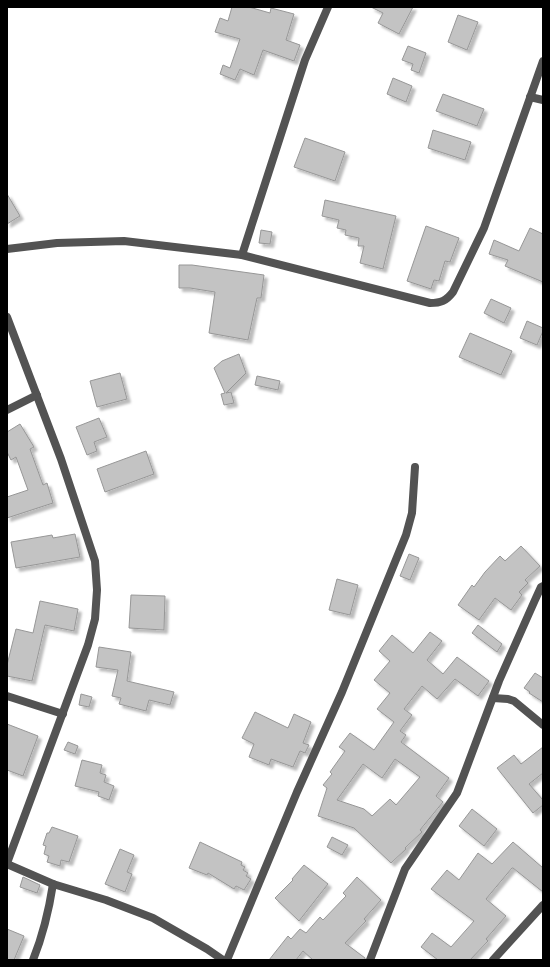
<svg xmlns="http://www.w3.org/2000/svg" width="550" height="967" font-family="'Sofia Sans Condensed',sans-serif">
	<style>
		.building { fill: #c3c3c3; stroke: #979797; fill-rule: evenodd; filter: url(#shadow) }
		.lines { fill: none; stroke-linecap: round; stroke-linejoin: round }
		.minor { stroke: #535353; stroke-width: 8 }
	</style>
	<defs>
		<filter id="shadow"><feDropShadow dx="3.5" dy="3.5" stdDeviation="1" flood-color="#0004"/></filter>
	</defs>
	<rect width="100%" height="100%" fill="#fff"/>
	<g class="building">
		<path d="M232,7h17l21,6 1,-5 23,6 -8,26 14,5 -6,16 -31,-11 -9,25 -14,-6 -5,11 -15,-6 3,-9 7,3 10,-29 -25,-7 5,-14 8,3z"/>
		<path d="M371,7h42l-14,27 -21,-11 5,-10z"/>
		<path d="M458,15l20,7 -11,28 -19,-8z"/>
		<path d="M408,46l18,7 -7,20 -8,-3 2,-6 -11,-4z"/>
		<path d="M393,78l19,8 -6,16 -19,-8z"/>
		<path d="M443,94l41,15 -7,17 -41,-15z"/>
		<path d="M433,130l38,12 -6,18 -37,-12z"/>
		<path d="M305,138l40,14 -10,29 -41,-14z"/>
		<path d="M7,194l13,22 -13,8z"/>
		<path d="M325,200l71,16 -13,53 -23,-6 4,-17h-6l1,-8 -14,-3 1,-5 -9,-2 2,-8 -17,-4z"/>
		<path d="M426,226l33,12 -9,24 -5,-1 -6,20 -5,-1 -3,9 -24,-8z"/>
		<path d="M530,228l13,6v48l-38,-16 3,-6 -19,-6 5,-14 25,11z"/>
		<path d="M261,230l11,2 -2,12 -11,-1z"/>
		<path d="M179,265h13l72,10 -3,23h-4l-9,42 -39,-7 6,-41 -25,-4h-11z"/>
		<path d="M491,299l20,9 -7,15 -20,-10z"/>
		<path d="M527,321l16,7v3l-6,14 -17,-7z"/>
		<path d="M470,333l42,18 -11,24 -42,-18z"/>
		<path d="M239,354l7,19 -20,20 5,-1 3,11 -10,2 -3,-11 4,-1 -11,-25 8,-7z"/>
		<path d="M120,373l7,26 -30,8 -7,-26z"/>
		<path d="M257,376l23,5 -2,9 -23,-5z"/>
		<path d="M99,418l8,19 -13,5 3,9 -10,4 -11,-28z"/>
		<path d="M20,424l14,23 -4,2 13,36 4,-2 6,20 -46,15v-21l21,-7 -12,-33 -5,3 -4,-8v-20z"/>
		<path d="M146,451l8,23 -49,18 -8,-23z"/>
		<path d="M75,534l5,23 -64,11 -5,-26 41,-7 1,3z"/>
		<path d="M521,546l19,20 -15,14 3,3 -9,9 3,3 -11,15 -16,-12 -16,22 -21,-15 14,-20 2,2 11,-15 15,-16 5,5z"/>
		<path d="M409,554l10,4 -9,22 -10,-4z"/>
		<path d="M337,579l21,6 -8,30 -21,-5z"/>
		<path d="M131,595l34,1 -1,34 -35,-2z"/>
		<path d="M40,601l38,8 -4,22 -29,-6 -13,56 -25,-5v-11l9,-36 17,4z"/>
		<path d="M478,625l24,19 -5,8 -25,-19z"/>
		<path d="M430,632l12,9 -15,19 16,14 14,-17 32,24 -11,15 -23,-17 -18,20 -15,-13 -18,23 8,6 -12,16 6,4 -5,7 48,36 -13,18 7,6 -23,28 2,2 -17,16 1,1 -15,14 -37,-35 -36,-12 9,-28 -4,-3 9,-11 -2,-2 15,-21 -6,-4 11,-14 24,17 20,-28 -17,-13 13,-16 -16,-13 16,-19 -11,-10 13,-16 21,18zM395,759l25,18 -24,28 -6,-6 -18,17 -8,-7 -27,-9 26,-36 19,14z"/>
		<path d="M99,647l32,5 -4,29 47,11 -4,13 -21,-5 -3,11 -27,-7 2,-6 -9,-2 6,-26 -22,-3z"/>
		<path d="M535,673l8,5v24l-14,-9 1,-1 -6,-4z"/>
		<path d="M81,694l11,3 -3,10 -10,-2z"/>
		<path d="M255,712l33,16 6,-14 17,8 -8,21 6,2 -4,8 -5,-2 -7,16 -22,-8 -2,6 -20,-8 5,-13 -12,-6z"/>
		<path d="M7,724l31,12 -15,40 -16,-6z"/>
		<path d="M68,742l10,4 -3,8 -11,-4z"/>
		<path d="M543,747v26l-14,11 14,16v5l-10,8 -36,-45 17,-13 7,9z"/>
		<path d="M82,760l20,5 -2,8 6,2 -2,7 10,4 -5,14 -11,-4 1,-4 -24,-6z"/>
		<path d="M472,809l25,20 -13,17 -25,-20z"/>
		<path d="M52,827l26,9 -9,26 -8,-2 -1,6 -13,-4 2,-6 -5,-2 2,-8 -3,-1 4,-12h2z"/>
		<path d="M332,837l16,8 -6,10 -15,-8z"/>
		<path d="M200,842l42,20 -1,3 4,2 -2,3 5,3 -2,3 5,3 -7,11 -8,-4 -2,3 -26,-16 -1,2 -18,-7z"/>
		<path d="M513,842l30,26v24l-30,-24h-1l-26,31 20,17 -20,23 2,2 -18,19h-32l-17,-13 11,-14 19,14 23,-26 -43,-32 16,-19 12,10 19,-27 14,11z"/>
		<path d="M120,849l14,6 -7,17 5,2 -7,18 -20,-8z"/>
		<path d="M304,865l24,19 -29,37 -24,-23 18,-18 -1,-1z"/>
		<path d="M23,877l17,8 -3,8 -17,-6z"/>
		<path d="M357,877l24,23 -17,19 2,2 -21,22 20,15v2h-52l-10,-9 -7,9h-27l19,-24 3,3 9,-10 6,4 14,-16 3,3 23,-24 -3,-3z"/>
		<path d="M7,929l17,7 -10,24h-7z"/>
	</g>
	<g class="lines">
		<g class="minor">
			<path d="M530,97l13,3"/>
			<path d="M7,249l50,-6 67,-2 118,14 188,48c11,0 16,-2 23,-11l31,-64 59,-167"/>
			<path d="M242,255l63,-195 23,-53"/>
			<path d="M7,317l54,142 34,102 2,29 -2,29 -7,26 -81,218"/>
			<path d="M7,410l30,-15"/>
			<path d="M7,696l56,18"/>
			<path d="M493,698l15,1 6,2 29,24"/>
			<path d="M7,864l46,20 53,16 47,18 54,31 16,11"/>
			<path d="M33,960c10,-25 16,-50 20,-76"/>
			<path d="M227,960l70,-168 45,-100 64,-157 6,-22 3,-46"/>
			<path d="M370,960l35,-91 52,-76 42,-112 36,-81 6,-13 2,-1"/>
			<path d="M493,960l50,-55"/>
		</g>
	</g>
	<rect width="550" height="967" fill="none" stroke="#000000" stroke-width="16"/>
</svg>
